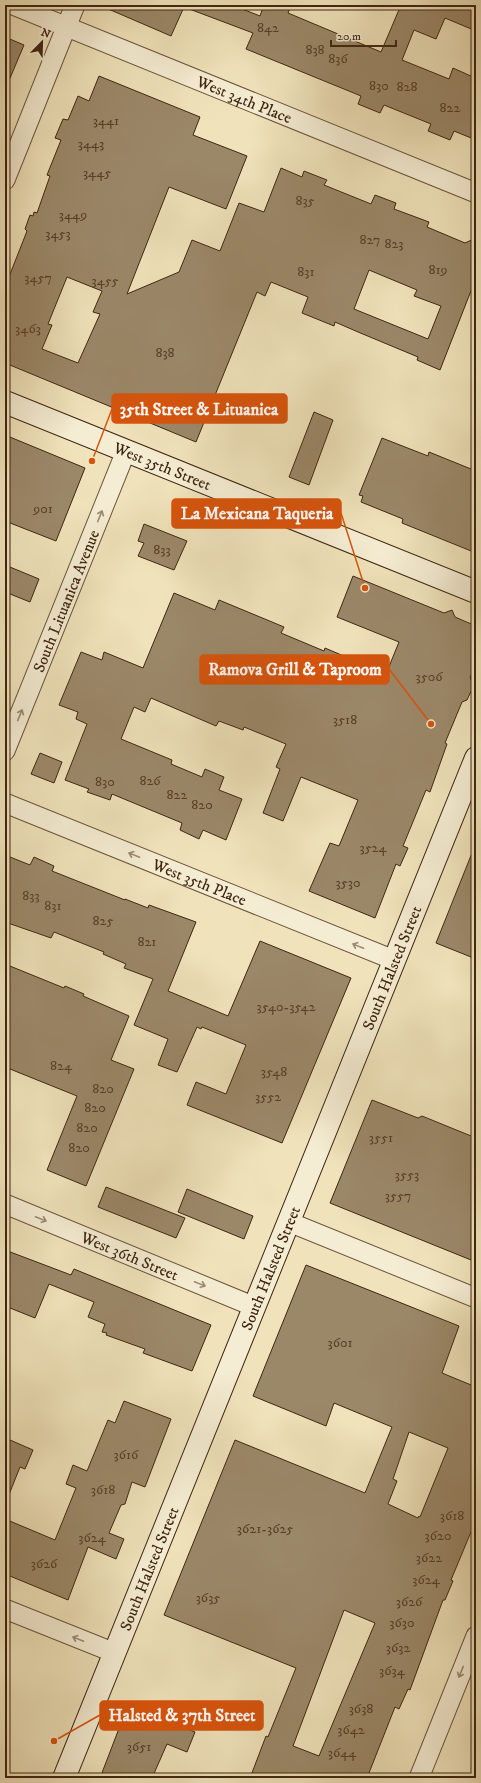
<svg xmlns="http://www.w3.org/2000/svg" width="481" height="1783" font-family="'IM FELL DW Pica',serif">
	<style>
		.building { fill: #9b8869; stroke: #3f2611; fill-rule: evenodd }
		.lines { fill: none; stroke-linecap: round; stroke-linejoin: round }
		.minor-casing { stroke: #6b553c; stroke-width: 21 }
		.secondary-casing { stroke: #3f2611; stroke-width: 24 }
		.minor { stroke: #f5edd3; stroke-width: 19 }
		.secondary { stroke: #f5edd3; stroke-width: 22 }
		.oneway { stroke: #9a8a72 }
		.labels { text-anchor: middle; stroke-width: 3; stroke-linejoin: round; paint-order: stroke }
		.number-label { font-size: 14px; fill: #563e27 }
		.street-label { font-size: 16px; fill: #3f2611; stroke: #f5edd3 }
		.leader { fill: none; stroke: #d7540c; stroke-width: 1.5 }
		.callout-dot { fill: #d7540c; stroke: #f5edd3; stroke-width: 1.5 }
		.callout { fill: #d7540c; stroke: #d7540c; stroke-width: 1.5 }
		.callout-label { font-size: 17px; text-anchor: middle; font-weight: bold; fill: #fff }
	</style>
	<rect width="100%" height="100%" fill="#f0e3bb"/>
	<filter id="stains"><feTurbulence type="fractalNoise" baseFrequency=".005" numOctaves="4"/><feColorMatrix values="0 0 0 0 .2 0 0 0 0 .09 0 0 0 0 .02 0 0 0 .5 -.17"/></filter>
	<radialGradient id="worn" r=".72"><stop offset=".6" stop-color="#630" stop-opacity="0"/><stop offset="1" stop-color="#630" stop-opacity=".3"/></radialGradient>
	<g class="building">
		<path d="M99,5h133l28,11 4,-11h27l-3,8 93,39 20,-47h75v26l-31,-13 -9,21 -22,-9 -12,30 47,19 4,-11 20,9 -2,5 5,2v56l-22,-9 -4,9 -22,-9 3,-7 -47,-19 -4,8 -22,-9 3,-8 -115,-47 7,-16 -69,-26 -13,29z"/>
		<path d="M5,37l19,8 -19,45z"/>
		<path d="M99,76l101,41 -7,18 54,21 -21,53 -57,-22 -42,107 52,-22 13,-32 28,11 19,-48 25,9 17,-44 21,9 2,-6 23,9 -3,5 47,19 4,-9 21,8 -2,6 35,13 -2,5 38,16 11,-5v40l-36,92 -23,-10 1,-3 -60,-25 -23,-10 -1,4 -32,-13 6,-16 -37,-15 -6,14 -8,-4 -61,150 -191,-79v-76l22,-56 -2,-2 5,-14 3,1 1,-4 3,1 13,-37 -3,-1 14,-35 -6,-2 8,-19 5,1 10,-24 11,5zM369,270l48,20 -3,6 27,10 -13,33 -74,-30zM67,277l35,14 -9,21 7,2 -22,49 -36,-14 10,-24 -4,-1z"/>
		<path d="M314,412l19,8 -24,65 -20,-8z"/>
		<path d="M5,435l80,33 -29,73 -51,-20z"/>
		<path d="M382,438l46,18 1,-4 47,19v82l-74,-30 1,-4 -42,-17 2,-6 -4,-1z"/>
		<path d="M144,524l43,17 -13,29 -36,-14 6,-13 -6,-2z"/>
		<path d="M5,565l34,14 -9,23 -25,-10z"/>
		<path d="M353,576l91,37 8,-3 3,7 21,9v48l-6,2 3,11 -6,13 -5,2 -17,41 2,1 -17,48 -4,-2 -23,56 5,2 -8,18 -4,-2 -21,54 -66,-27 21,-48 9,3 19,-46 -57,-23 -18,44 -20,-8 17,-44 -4,-2 10,-23 -42,-17 -1,3 -24,-9 -3,5 -65,-28 -6,14 -11,-5 -13,32 51,21 -1,4 31,13 3,-8 19,8 -5,13 23,9 -16,41 -23,-10 -4,9 -19,-9 2,-7 -70,-29 -2,6 -23,-8 2,-3 -24,-9 22,-56 -11,-5 2,-7 -19,-7 22,-53 21,8 2,-8 39,16 31,-75 41,17 4,-10 65,27 -3,6 43,18 1,-3 61,26 13,-32 -62,-25z"/>
		<path d="M40,753l22,9 -8,21 -23,-9z"/>
		<path d="M476,843v116l-40,-16z"/>
		<path d="M5,855l25,10 4,-8 20,9 -2,5 73,29v-1l23,9 1,-3 47,17 -28,69 60,25 32,-75 91,37 -69,165 -95,-38 9,-23 30,12 20,-49 -44,-18 -1,2 -4,-2 -20,45 -19,-7 10,-26 -34,-14 19,-46 -29,-11 2,-4 -23,-10 1,-2 -50,-20 -3,6 -46,-16z"/>
		<path d="M5,964l59,24 1,-2 19,8 -1,2 46,20 -18,44 23,9 -48,117 -39,-16 30,-74 -72,-29z"/>
		<path d="M372,1100l46,18 4,-2 54,22v124l-146,-59z"/>
		<path d="M106,1187l79,31 -9,20 -78,-31z"/>
		<path d="M187,1189l66,27 -9,23 -66,-27z"/>
		<path d="M5,1250l66,25 3,-6 137,56 -19,46 -49,-18 2,-4 -39,-14 1,-2 -5,-1 3,-8 -17,-7 6,-15 -45,-18 -14,34 -30,-12z"/>
		<path d="M306,1265l153,61 -17,47 34,14v133l-25,60 2,1 -8,19h-2l-33,90 -2,-1 -9,20 -4,-2 -28,71h-117l16,-42 2,1 28,-69 -132,-53 71,-175 130,53 27,-66 -58,-24 -8,23 -73,-30zM409,1432l39,16 -28,69 -1,-1 -1,2 -30,-14 9,-23 -4,-2zM344,1610l31,13 -56,133 -26,-10z"/>
		<path d="M124,1401l47,18 -26,68 -13,-5 -7,22 -4,1 -12,28 15,6 -8,20 -28,-12 -20,53 -63,-26v-55l50,21 21,-52 -10,-4 7,-19 14,6 21,-51 7,3z"/>
		<path d="M10,1440l23,10 -8,19 -5,-2 -14,35 -1,-49z"/>
		<path d="M128,1705l67,27 -8,20 -20,-8 -15,34h-52z"/>
	</g>
	<g class="lines">
		<defs>
			<g id="minor">
				<path id="s1" d="M13,5l463,188"/>
				<path d="M5,180l70,-175"/>
				<path id="s2" d="M5,751l121,-300"/>
				<path id="s3" d="M5,803l389,157"/>
				<path id="s4" d="M5,1204l250,103"/>
				<path d="M289,1222l187,76"/>
				<path d="M5,1609l110,44"/>
				<path d="M419,1778l57,-142"/>
			</g>
			<g id="secondary">
				<path id="s5" d="M5,402l471,190"/>
				<path id="s6" d="M64,1778l412,-1020"/>
			</g>
		</defs>
		<use href="#minor" class="minor-casing"/>
		<use href="#secondary" class="secondary-casing"/>
		<use href="#minor" class="minor"/>
		<use href="#secondary" class="secondary"/>
	</g>
	<defs><path id="oneway-shaft" d="M-6 0H5M1.5-3L5.5 0L1.5 3" fill="none" stroke-width="1.6" stroke-linecap="round" stroke-linejoin="round"/></defs>
	<g class="oneway">
		<use href="#oneway-shaft" transform="translate(100 516) rotate(-68)"/>
		<use href="#oneway-shaft" transform="translate(20 715) rotate(-68)"/>
		<use href="#oneway-shaft" transform="translate(134 855) rotate(-158)"/>
		<use href="#oneway-shaft" transform="translate(358 946) rotate(-158)"/>
		<use href="#oneway-shaft" transform="translate(41 1219) rotate(22)"/>
		<use href="#oneway-shaft" transform="translate(200 1284) rotate(22)"/>
		<use href="#oneway-shaft" transform="translate(78 1639) rotate(-158)"/>
		<use href="#oneway-shaft" transform="translate(461 1672) rotate(112)"/>
	</g>
	<g class="labels">
		<g class="number-label">
			<text x="268" y="32">842</text>
			<text x="315" y="54">838</text>
			<text x="338" y="63">836</text>
			<text x="379" y="90">830</text>
			<text x="407" y="91">828</text>
			<text x="450" y="112">822</text>
			<text x="106" y="125">3441</text>
			<text x="91" y="148">3443</text>
			<text x="97" y="177">3445</text>
			<text x="305" y="205">835</text>
			<text x="73" y="219">3449</text>
			<text x="58" y="238">3453</text>
			<text x="370" y="244">827</text>
			<text x="394" y="248">823</text>
			<text x="438" y="274">819</text>
			<text x="306" y="276">831</text>
			<text x="38" y="282">3457</text>
			<text x="105" y="285">3455</text>
			<text x="28" y="333">3463</text>
			<text x="165" y="357">838</text>
			<text x="43" y="513">901</text>
			<text x="162" y="554">833</text>
			<text x="429" y="681">3506</text>
			<text x="345" y="724">3518</text>
			<text x="150" y="785">826</text>
			<text x="105" y="786">830</text>
			<text x="177" y="799">822</text>
			<text x="202" y="809">820</text>
			<text x="373" y="852">3524</text>
			<text x="348" y="887">3530</text>
			<text x="31" y="900">833</text>
			<text x="53" y="910">831</text>
			<text x="103" y="925">825</text>
			<text x="147" y="946">821</text>
			<text x="286" y="1011">3540-3542</text>
			<text x="61" y="1070">824</text>
			<text x="274" y="1076">3548</text>
			<text x="103" y="1093">820</text>
			<text x="268" y="1101">3552</text>
			<text x="95" y="1112">820</text>
			<text x="87" y="1132">820</text>
			<text x="381" y="1142">3551</text>
			<text x="79" y="1152">820</text>
			<text x="407" y="1179">3553</text>
			<text x="398" y="1200">3557</text>
			<text x="340" y="1347">3601</text>
			<text x="126" y="1459">3616</text>
			<text x="103" y="1494">3618</text>
			<text x="452" y="1520">3618</text>
			<text x="265" y="1533">3621-3625</text>
			<text x="438" y="1540">3620</text>
			<text x="92" y="1542">3624</text>
			<text x="429" y="1562">3622</text>
			<text x="44" y="1568">3626</text>
			<text x="426" y="1584">3624</text>
			<text x="208" y="1602">3635</text>
			<text x="409" y="1606">3626</text>
			<text x="402" y="1627">3630</text>
			<text x="398" y="1652">3632</text>
			<text x="392" y="1675">3634</text>
			<text x="361" y="1713">3638</text>
			<text x="351" y="1734">3642</text>
			<text x="139" y="1751">3651</text>
			<text x="342" y="1757">3644</text>
		</g>
		<g class="street-label">
			<text dy="6" stroke="none"><textPath href="#s1" startOffset="250">West 34th Place</textPath></text>
			<text dy="6" stroke="none"><textPath href="#s5" startOffset="170">West 35th Street</textPath></text>
			<text dy="6" stroke="none"><textPath href="#s2" startOffset="162">South Lituanica Avenue</textPath></text>
			<text dy="6" stroke="none"><textPath href="#s3" startOffset="210">West 35th Place</textPath></text>
			<text dy="6" stroke="none"><textPath href="#s6" startOffset="874">South Halsted Street</textPath></text>
			<text dy="6" stroke="none"><textPath href="#s4" startOffset="135">West 36th Street</textPath></text>
			<text dy="6" stroke="none"><textPath href="#s6" startOffset="550">South Halsted Street</textPath></text>
			<text dy="6" stroke="none"><textPath href="#s6" startOffset="226">South Halsted Street</textPath></text>
		</g>
	</g>
	<path class="leader" d="M92 461L112 409M365 588L341 513M431 724L389 669M54 1741L100 1715"/>
	<g class="callout-dot">
		<circle cx="92" cy="461" r="4"/>
		<circle cx="365" cy="588" r="4"/>
		<circle cx="431" cy="724" r="4"/>
		<circle cx="54" cy="1741" r="4"/>
	</g>
	<g class="callout">
		<rect x="112" y="394" width="175" height="29" rx="4"/>
		<rect x="172" y="499" width="169" height="29" rx="4"/>
		<rect x="200" y="655" width="189" height="29" rx="4"/>
		<rect x="100" y="1701" width="163" height="29" rx="4"/>
	</g>
	<g class="callout-label">
		<text x="199" y="415">35th Street &amp; Lituanica</text>
		<text x="257" y="519">La Mexicana Taqueria</text>
		<text x="295" y="675">Ramova Grill &amp; Taproom</text>
		<text x="182" y="1721">Halsted &amp; 37th Street</text>
	</g>
	<rect width="481" height="1783" fill="none" stroke="#f0e3bb" stroke-width="20"/>
	<rect x="6" y="6" width="469" height="1771" fill="none" stroke="#3f2611" stroke-width="2"/>
	<rect x="10" y="10" width="461" height="1763" fill="none" stroke="#3f2611"/>
	<g transform="translate(42 42) rotate(23)" stroke="#f5edd3" stroke-width="3" paint-order="stroke">
	<path d="M0-3L7 15L0 10L-7 15Z" fill="#3f2611"/>
	<text y="-6" font-size="11" font-weight="bold" text-anchor="middle" fill="#3f2611">N</text>
	</g>
	<path d="M331 40v6h65v-6" fill="none" stroke="#3f2611" stroke-width="2"/>
	<text x="337" y="40" font-size="12" fill="#3f2611" stroke="#f5edd3" stroke-width="3" paint-order="stroke">20 m</text>
	<rect width="100%" height="100%" filter="url(#stains)"/>
	<rect width="100%" height="100%" fill="url(#worn)"/>
</svg>
